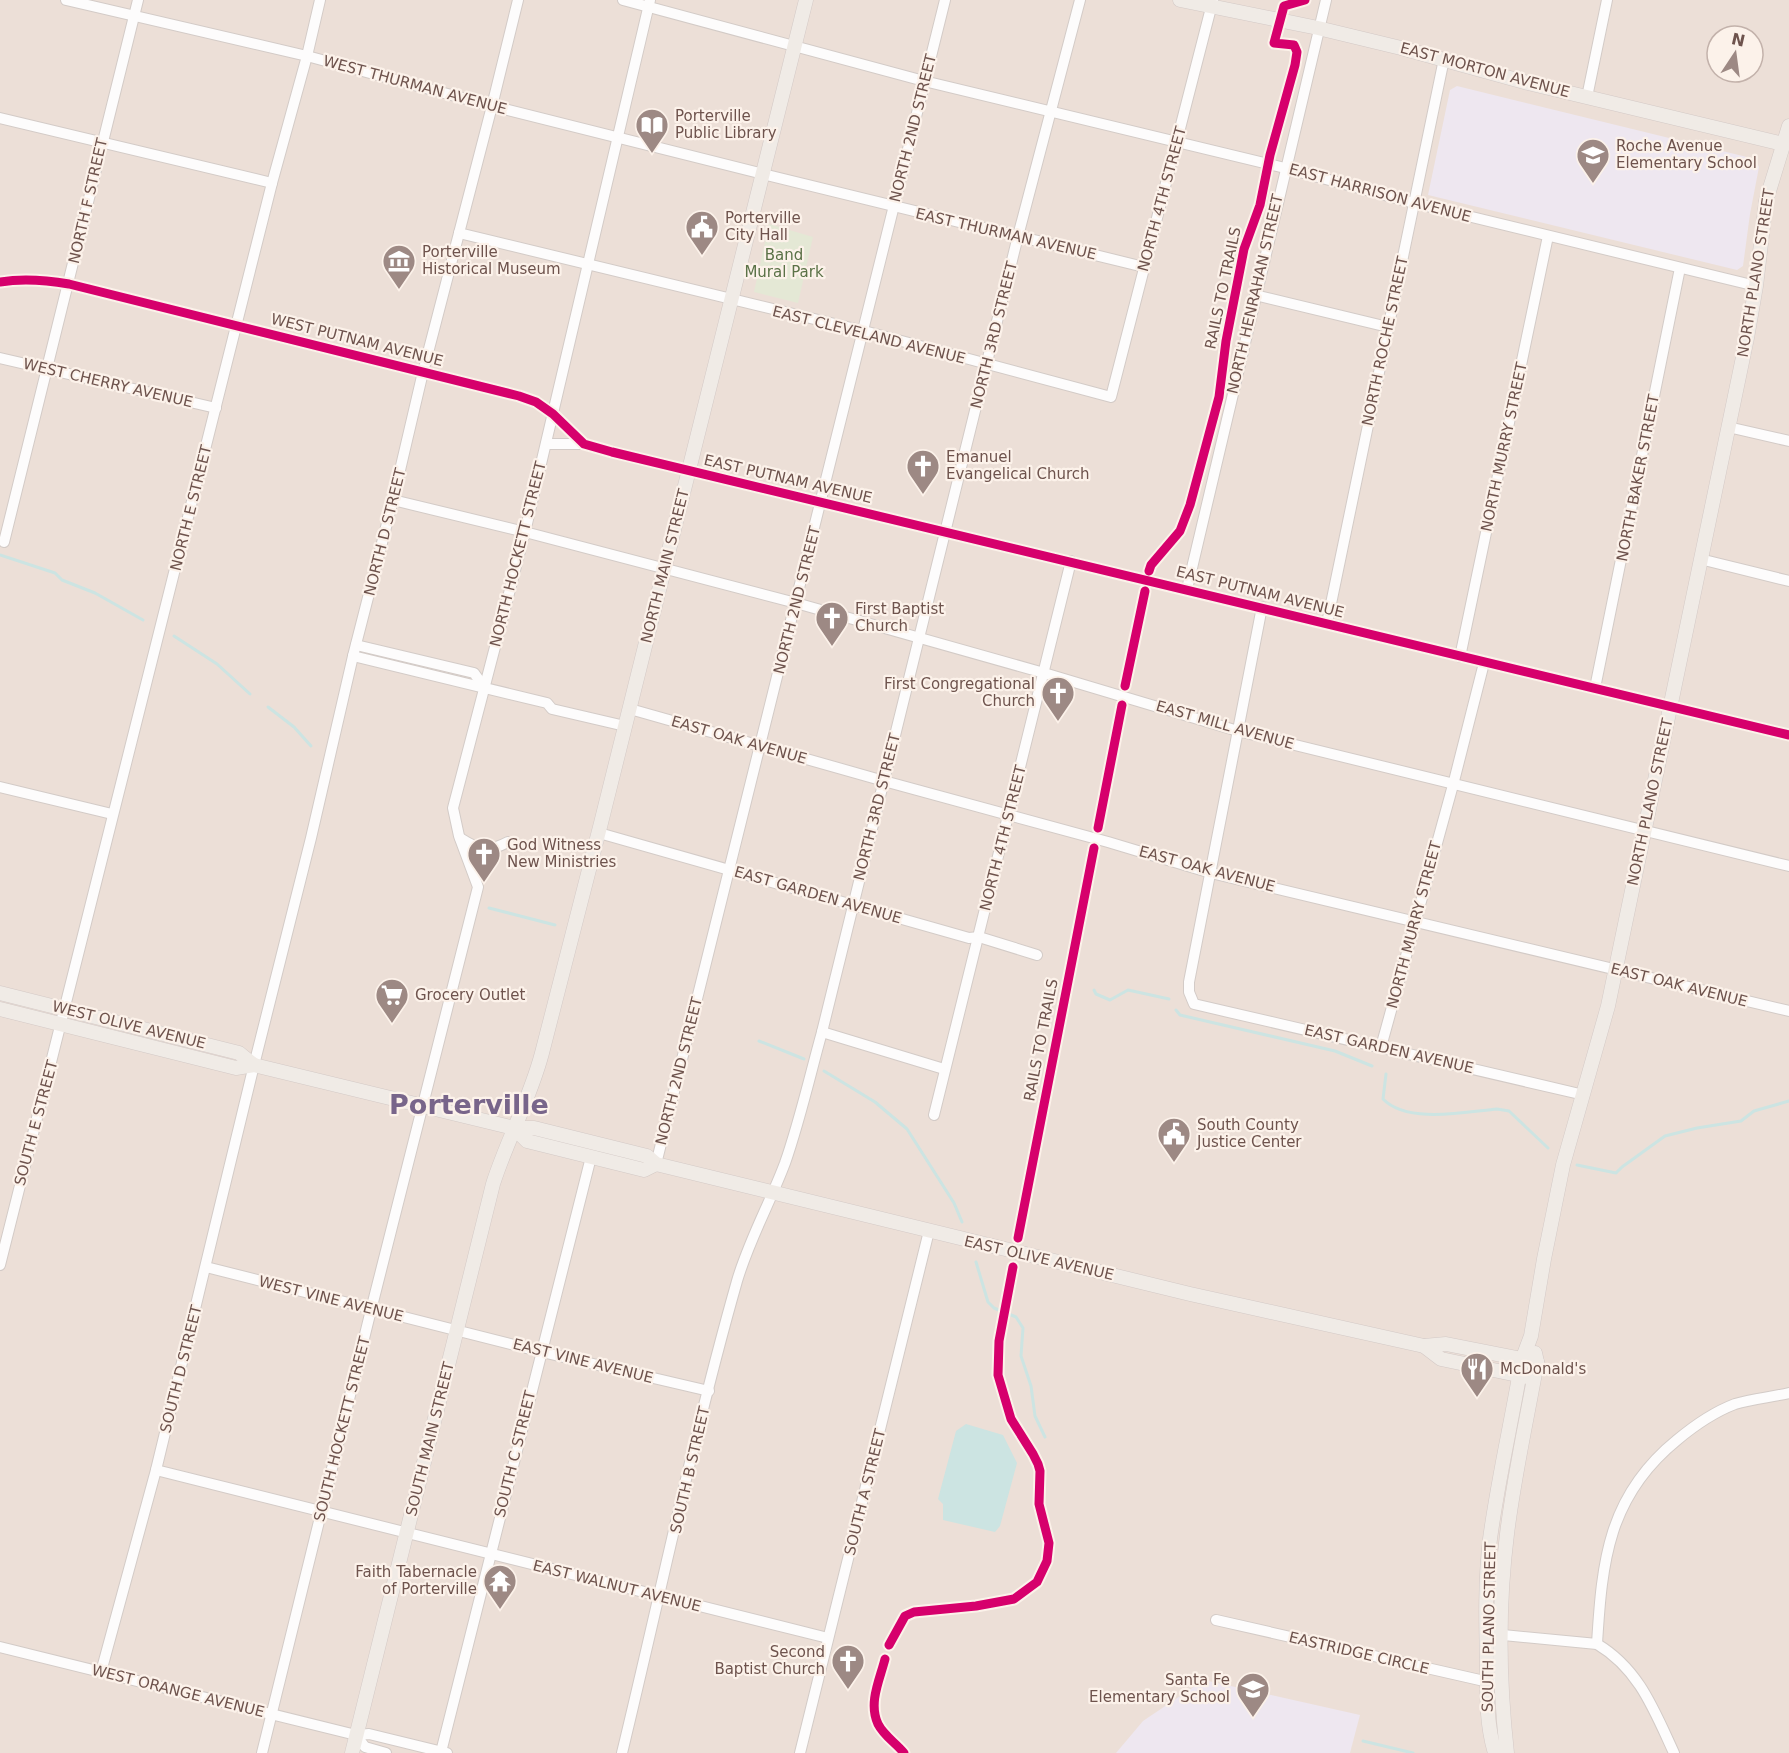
<svg xmlns="http://www.w3.org/2000/svg" width="1789" height="1753" font-family="'DejaVu Sans',sans-serif">
	<style>
		.residential { fill: #ecdfd7; fill-rule: evenodd }
		.education { fill: #eee7f0 }
		.green { fill: #e4e8d5 }
		.water { fill: #cce4e2 }
		.lines { fill: none; stroke-linecap: round; stroke-linejoin: round }
		.stream { stroke: #cce4e2; stroke-width: 3 }
		.minor-casing { stroke: #d3cbc7; stroke-width: 12 }
		.major-casing { stroke: #d3c9c6; stroke-width: 15 }
		.minor { stroke: #fdfcfc; stroke-width: 10 }
		.major { stroke: #f0ebe6; stroke-width: 14 }
		.cycleway-casing { stroke: #fcf2ea; stroke-width: 13 }
		.cycleway { stroke: #d6006c; stroke-width: 9 }
		.labels { text-anchor: middle; stroke-width: 4.5; stroke-linejoin: round; paint-order: stroke }
		.street-label { font-size: 15px; fill: #6e534d; stroke: #fcf2ea }
		.poi-label { font-size: 15px; fill: #6e534d; stroke: #fcf2ea; text-anchor: start }
		.park-label { font-size: 15px; fill: #5b7247; stroke: #fcf2ea }
		.town-label { font-size: 27px; font-weight: bold; fill: #78658a; stroke: #fcf2ea }
	</style>
	<rect width="100%" height="100%" fill="#f4eee9"/>
	<path class="residential" d="M0,0h1789v1753h-1789zM1717,36h36v36h-36z"/>
	<g class="education">
		<path d="M1457,86l298,73 4,8 -9,47 -7,52 -6,4 -309,-75 22,-105z"/>
		<path d="M1204,1680l156,35 -10,38h-234l27,-32z"/>
	</g>
	<path class="green" d="M769,224l44,13 -15,66 -44,-11z"/>
	<path class="water" d="M966,1424l37,11 14,28 -17,63 -5,6 -52,-12v-16l-5,-5 18,-68z"/>
	<g class="lines">
		<g class="stream">
			<path d="M0,555l55,18 7,7 33,13 48,27"/>
			<path d="M174,636l43,28 33,30"/>
			<path d="M268,707l26,20 17,19"/>
			<path d="M489,908l66,17"/>
			<path d="M1094,990l2,4 14,6 18,-10 41,9"/>
			<path d="M1176,1010l4,5 155,36 37,15"/>
			<path d="M759,1041l45,18"/>
			<path d="M824,1071l51,31 32,27 47,74 8,19"/>
			<path d="M1386,1074l-3,25c24,25 82,13 114,10l12,2 39,37"/>
			<path d="M1577,1165l39,8 6,-6 43,-31 32,-8 44,-7 13,-10 35,-10"/>
			<path d="M976,1262l12,40 6,6 22,9 7,11 -2,28 10,30 4,30 10,21"/>
			<path d="M1363,1741l50,12"/>
		</g>
		<defs>
			<g id="minor">
				<path d="M66,0l241,56 185,50 271,68 381,93"/>
				<path d="M623,0l301,81 361,87 129,35 342,83"/>
				<path d="M1587,97l20,-97"/>
				<path d="M0,118l272,65"/>
				<path d="M459,233l405,98 247,66 102,-397"/>
				<path d="M0,282c23,-4 46,-2 69,2l450,112 17,6 17,12 31,30 28,8 1177,283"/>
				<path d="M1255,295l133,32"/>
				<path d="M0,358l216,50"/>
				<path d="M1728,427l61,14"/>
				<path d="M546,444h38"/>
				<path d="M393,500l132,32 271,71 248,70 194,58 551,135"/>
				<path d="M4,542l134,-542"/>
				<path d="M1700,559l89,22"/>
				<path d="M1187,589l139,-589"/>
				<path d="M1262,607l-73,375v10l5,12 390,91"/>
				<path d="M1327,623l117,-564"/>
				<path d="M356,645l118,28 10,14"/>
				<path d="M353,656l194,47 5,6 73,17"/>
				<path d="M1460,657l88,-421"/>
				<path d="M1595,688l85,-420"/>
				<path d="M630,709l254,72 224,61 103,31 578,138"/>
				<path d="M0,787l112,27"/>
				<path d="M599,833l370,105 10,-1 58,18"/>
				<path d="M460,838c19,12 27,15 48,4"/>
				<path d="M822,1032l122,37"/>
				<path d="M1381,1047l72,-262 31,-122"/>
				<path d="M934,1115l137,-554"/>
				<path d="M656,1164l289,-1164"/>
				<path d="M0,1265l272,-1082 35,-127 13,-56"/>
				<path d="M206,1267l336,85 167,39"/>
				<path d="M156,1470c224,58 448,113 672,168"/>
				<path d="M1216,1620l277,63"/>
				<path d="M1493,1634l104,10c42,25 57,66 77,109"/>
				<path d="M1597,1644c5,-83 11,-148 80,-204 18,-15 37,-28 58,-36 17,-5 37,-7 54,-11"/>
				<path d="M0,1647l356,88 13,-1 78,19"/>
				<path d="M101,1672l55,-202 98,-405 57,-227 42,-182 40,-156 30,-128 69,-266 26,-106"/>
				<path d="M356,1735l9,12 21,6"/>
				<path d="M441,1752l150,-595"/>
				<path d="M262,1753l109,-443 107,-423 -19,-51 -6,-28 72,-276 125,-532"/>
				<path d="M622,1753c38,-157 71,-317 115,-472 12,-41 33,-78 48,-118 15,-43 25,-88 37,-131l196,-796 62,-236"/>
				<path d="M800,1753l129,-522"/>
			</g>
			<g id="major">
				<path d="M1180,0l138,28 83,20 127,35 255,61"/>
				<path d="M0,993l239,60 15,12"/>
				<path d="M0,1009l236,59 18,-3 260,63h20l113,28 9,8 534,130 234,52 22,-2 91,18"/>
				<path d="M514,1128l13,13 117,29 12,-6"/>
				<path d="M1424,1346l17,13 86,18"/>
				<path d="M352,1753l141,-569c14,-44 37,-85 49,-131l59,-230 205,-823"/>
				<path d="M1495,1753c-9,-30 -8,-59 -8,-90 -1,-41 -2,-83 3,-124 8,-60 22,-119 32,-179l9,-24 13,-77 19,-94 45,-159 139,-668 9,-52 10,-85 23,-75"/>
				<path d="M1507,1753c-8,-72 -9,-147 0,-219 7,-58 20,-115 30,-172l-2,-9"/>
			</g>
		</defs>
		<use href="#minor" class="minor-casing"/>
		<use href="#major" class="major-casing"/>
		<use href="#minor" class="minor"/>
		<use href="#major" class="major"/>
		<defs>
			<g id="cycleway">
				<path d="M0,282c23,-4 46,-2 69,2l450,112 17,6 17,12 31,30 28,8 1177,283"/>
				<path d="M1149,571l2,-6 29,-34 10,-26 29,-108 7,-56 18,-92 16,-44 10,-50 25,-90 2,-13 -3,-7 -20,-2 10,-37 21,-6"/>
				<path d="M1125,686l20,-95"/>
				<path d="M1098,828l24,-123"/>
				<path d="M1018,1238l76,-390"/>
				<path d="M889,1645l16,-29 9,-4 62,-6 38,-7 23,-17 10,-21 2,-18 -10,-39 1,-33 -2,-7 -5,-10 -22,-35 -13,-44 1,-34 14,-74"/>
				<path d="M885,1659c-5,20 -17,44 -7,65 6,12 18,19 26,29"/>
			</g>
		</defs>
		<use href="#cycleway" class="cycleway-casing"/>
		<use href="#cycleway" class="cycleway"/>
	</g>
	<defs>
		<symbol id="library-pin" viewBox="-11 -11 22 30"><path d="M0 17L-7.5 6A9.5 9.5 0 1 1 7.5 6Z" fill="#9d8984" stroke="#fcf2ea"/><path d="M-6-4Q-3-5.5-.7-3.5V5Q-3 3-6 4ZM6-4Q3-5.5 .7-3.5V5Q3 3 6 4Z" fill="#fff"/></symbol>
		<symbol id="school-pin" viewBox="-11 -11 22 30"><path d="M0 17L-7.5 6A9.5 9.5 0 1 1 7.5 6Z" fill="#9d8984" stroke="#fcf2ea"/><path d="M0-5L7-2L0 1L-7-2ZM-4 1L0 2.5L4 1V4Q0 6-4 4Z" fill="#fff"/></symbol>
		<symbol id="civic-pin" viewBox="-11 -11 22 30"><path d="M0 17L-7.5 6A9.5 9.5 0 1 1 7.5 6Z" fill="#9d8984" stroke="#fcf2ea"/><path d="M-.6-6.5H3V-4.5H.6V-3L4-1V1h2V6H-6V1h2V-1L-.6-3ZM-1.2 2.5V6h2.4V2.5Z" fill="#fff"/></symbol>
		<symbol id="museum-pin" viewBox="-11 -11 22 30"><path d="M0 17L-7.5 6A9.5 9.5 0 1 1 7.5 6Z" fill="#9d8984" stroke="#fcf2ea"/><path d="M0-6L6-3V-2H-6V-3ZM-5-1h2V3h-2ZM-1-1h2V3h-2ZM3-1h2V3H3ZM-6 4H6V6H-6Z" fill="#fff"/></symbol>
		<symbol id="church-pin" viewBox="-11 -11 22 30"><path d="M0 17L-7.5 6A9.5 9.5 0 1 1 7.5 6Z" fill="#9d8984" stroke="#fcf2ea"/><path d="M-1.2-6h2.4v3.5h3.3v2.4h-3.3V6h-2.4V-.1h-3.3v-2.4h3.3Z" fill="#fff"/></symbol>
		<symbol id="supermarket-pin" viewBox="-11 -11 22 30"><path d="M0 17L-7.5 6A9.5 9.5 0 1 1 7.5 6Z" fill="#9d8984" stroke="#fcf2ea"/><path d="M-6-5.5h2.5l.6 2H6L4.5 2H-2.5L-4.4-4H-6ZM-1.5 3.2a1.3 1.3 0 1 0 .1 0ZM3 3.2a1.3 1.3 0 1 0 .1 0Z" fill="#fff"/></symbol>
		<symbol id="restaurant-pin" viewBox="-11 -11 22 30"><path d="M0 17L-7.5 6A9.5 9.5 0 1 1 7.5 6Z" fill="#9d8984" stroke="#fcf2ea"/><path d="M-5-6h1v4h1v-4h1v4h1v-4h1v5L-1.5 .5V6h-2V.5L-5-1ZM5-6V6H3V1.5H1.5Q1.5-4 5-6Z" fill="#fff"/></symbol>
		<symbol id="temple-pin" viewBox="-11 -11 22 30"><path d="M0 17L-7.5 6A9.5 9.5 0 1 1 7.5 6Z" fill="#9d8984" stroke="#fcf2ea"/><path d="M0-6L5-2H3V0L6.5 2.5H4V6H1.5V3h-3V6H-4V2.5H-6.5L-3 0V-2H-5Z" fill="#fff"/></symbol>
	</defs>
	<g fill-rule="evenodd">
		<use href="#library-pin" x="633" y="106" width="38" height="52"/>
		<use href="#school-pin" x="1574" y="136" width="38" height="52"/>
		<use href="#civic-pin" x="683" y="208" width="38" height="52"/>
		<use href="#museum-pin" x="380" y="242" width="38" height="52"/>
		<use href="#church-pin" x="904" y="447" width="38" height="52"/>
		<use href="#church-pin" x="813" y="599" width="38" height="52"/>
		<use href="#church-pin" x="1039" y="674" width="38" height="52"/>
		<use href="#church-pin" x="465" y="835" width="38" height="52"/>
		<use href="#supermarket-pin" x="373" y="976" width="38" height="52"/>
		<use href="#civic-pin" x="1155" y="1115" width="38" height="52"/>
		<use href="#restaurant-pin" x="1458" y="1350" width="38" height="52"/>
		<use href="#temple-pin" x="481" y="1562" width="38" height="52"/>
		<use href="#church-pin" x="829" y="1642" width="38" height="52"/>
		<use href="#school-pin" x="1234" y="1670" width="38" height="52"/>
	</g>
	<g class="labels">
		<g class="street-label">
			<text transform="translate(1485 70) rotate(15)" y="5">EAST MORTON AVENUE</text>
			<text transform="translate(415 85) rotate(15)" y="5">WEST THURMAN AVENUE</text>
			<text transform="translate(913 128) rotate(-76)" y="5">NORTH 2ND STREET</text>
			<text transform="translate(1380 193) rotate(15)" y="5">EAST HARRISON AVENUE</text>
			<text transform="translate(1162 199) rotate(-75)" y="5">NORTH 4TH STREET</text>
			<text transform="translate(88 201) rotate(-77)" y="5">NORTH F STREET</text>
			<text transform="translate(1006 234) rotate(13)" y="5">EAST THURMAN AVENUE</text>
			<text transform="translate(1756 273) rotate(-81)" y="5">NORTH PLANO STREET</text>
			<text transform="translate(1223 288) rotate(-78)" y="5">RAILS TO TRAILS</text>
			<text transform="translate(1255 294) rotate(-77)" y="5">NORTH HENRAHAN STREET</text>
			<text transform="translate(869 335) rotate(14)" y="5">EAST CLEVELAND AVENUE</text>
			<text transform="translate(994 335) rotate(-76)" y="5">NORTH 3RD STREET</text>
			<text transform="translate(357 340) rotate(14)" y="5">WEST PUTNAM AVENUE</text>
			<text transform="translate(1385 341) rotate(-78)" y="5">NORTH ROCHE STREET</text>
			<text transform="translate(108 383) rotate(13)" y="5">WEST CHERRY AVENUE</text>
			<text transform="translate(1504 447) rotate(-78)" y="5">NORTH MURRY STREET</text>
			<text transform="translate(1638 478) rotate(-79)" y="5">NORTH BAKER STREET</text>
			<text transform="translate(788 479) rotate(13)" y="5">EAST PUTNAM AVENUE</text>
			<text transform="translate(191 508) rotate(-76)" y="5">NORTH E STREET</text>
			<text transform="translate(385 532) rotate(-76)" y="5">NORTH D STREET</text>
			<text transform="translate(518 554) rotate(-76)" y="5">NORTH HOCKETT STREET</text>
			<text transform="translate(665 566) rotate(-76)" y="5">NORTH MAIN STREET</text>
			<text transform="translate(1260 592) rotate(14)" y="5">EAST PUTNAM AVENUE</text>
			<text transform="translate(797 600) rotate(-76)" y="5">NORTH 2ND STREET</text>
			<text transform="translate(1225 725) rotate(16)" y="5">EAST MILL AVENUE</text>
			<text transform="translate(739 740) rotate(16)" y="5">EAST OAK AVENUE</text>
			<text transform="translate(1650 802) rotate(-78)" y="5">NORTH PLANO STREET</text>
			<text transform="translate(877 807) rotate(-76)" y="5">NORTH 3RD STREET</text>
			<text transform="translate(1003 838) rotate(-76)" y="5">NORTH 4TH STREET</text>
			<text transform="translate(1207 869) rotate(15)" y="5">EAST OAK AVENUE</text>
			<text transform="translate(818 895) rotate(16)" y="5">EAST GARDEN AVENUE</text>
			<text transform="translate(1414 925) rotate(-75)" y="5">NORTH MURRY STREET</text>
			<text transform="translate(1679 985) rotate(14)" y="5">EAST OAK AVENUE</text>
			<text transform="translate(129 1025) rotate(14)" y="5">WEST OLIVE AVENUE</text>
			<text transform="translate(1041 1040) rotate(-79)" y="5">RAILS TO TRAILS</text>
			<text transform="translate(1389 1049) rotate(13)" y="5">EAST GARDEN AVENUE</text>
			<text transform="translate(679 1071) rotate(-76)" y="5">NORTH 2ND STREET</text>
			<text transform="translate(36 1123) rotate(-75)" y="5">SOUTH E STREET</text>
			<text transform="translate(1039 1258) rotate(13)" y="5">EAST OLIVE AVENUE</text>
			<text transform="translate(331 1299) rotate(14)" y="5">WEST VINE AVENUE</text>
			<text transform="translate(583 1361) rotate(14)" y="5">EAST VINE AVENUE</text>
			<text transform="translate(181 1369) rotate(-76)" y="5">SOUTH D STREET</text>
			<text transform="translate(342 1429) rotate(-76)" y="5">SOUTH HOCKETT STREET</text>
			<text transform="translate(430 1439) rotate(-76)" y="5">SOUTH MAIN STREET</text>
			<text transform="translate(515 1454) rotate(-76)" y="5">SOUTH C STREET</text>
			<text transform="translate(690 1470) rotate(-77)" y="5">SOUTH B STREET</text>
			<text transform="translate(865 1492) rotate(-76)" y="5">SOUTH A STREET</text>
			<text transform="translate(617 1586) rotate(14)" y="5">EAST WALNUT AVENUE</text>
			<text transform="translate(1489 1627) rotate(-89)" y="5">SOUTH PLANO STREET</text>
			<text transform="translate(1359 1653) rotate(13)" y="5">EASTRIDGE CIRCLE</text>
			<text transform="translate(178 1691) rotate(14)" y="5">WEST ORANGE AVENUE</text>
		</g>
		<g class="poi-label">
			<text x="675" y="121">Porterville<tspan x="675" dy="17">Public Library</tspan></text>
			<text x="1616" y="151">Roche Avenue<tspan x="1616" dy="17">Elementary School</tspan></text>
			<text x="725" y="223">Porterville<tspan x="725" dy="17">City Hall</tspan></text>
			<text x="422" y="257">Porterville<tspan x="422" dy="17">Historical Museum</tspan></text>
			<text x="946" y="462">Emanuel<tspan x="946" dy="17">Evangelical Church</tspan></text>
			<text x="855" y="614">First Baptist<tspan x="855" dy="17">Church</tspan></text>
			<text x="1035" y="689" text-anchor="end">First Congregational<tspan x="1035" dy="17">Church</tspan></text>
			<text x="507" y="850">God Witness<tspan x="507" dy="17">New Ministries</tspan></text>
			<text x="415" y="1000">Grocery Outlet</text>
			<text x="1197" y="1130">South County<tspan x="1197" dy="17">Justice Center</tspan></text>
			<text x="1500" y="1374">McDonald's</text>
			<text x="477" y="1577" text-anchor="end">Faith Tabernacle<tspan x="477" dy="17">of Porterville</tspan></text>
			<text x="825" y="1657" text-anchor="end">Second<tspan x="825" dy="17">Baptist Church</tspan></text>
			<text x="1230" y="1685" text-anchor="end">Santa Fe<tspan x="1230" dy="17">Elementary School</tspan></text>
		</g>
		<g class="park-label">
			<text x="784" y="260">Band<tspan x="784" dy="17">Mural Park</tspan></text>
		</g>
		<g class="town-label">
			<text x="469" y="1114">Porterville</text>
		</g>
	</g>
	<g transform="translate(1735 54) rotate(13)"><circle r="28" fill="#fcf2ea" stroke="#c3b2ab" stroke-width="1.5"/>
	<path d="M0-4.5L10 22L0 15L-10 22Z" fill="#9d8984"/>
	<text y="-9" font-size="16" font-weight="bold" text-anchor="middle" fill="#6e534d">N</text>
	</g>
</svg>
